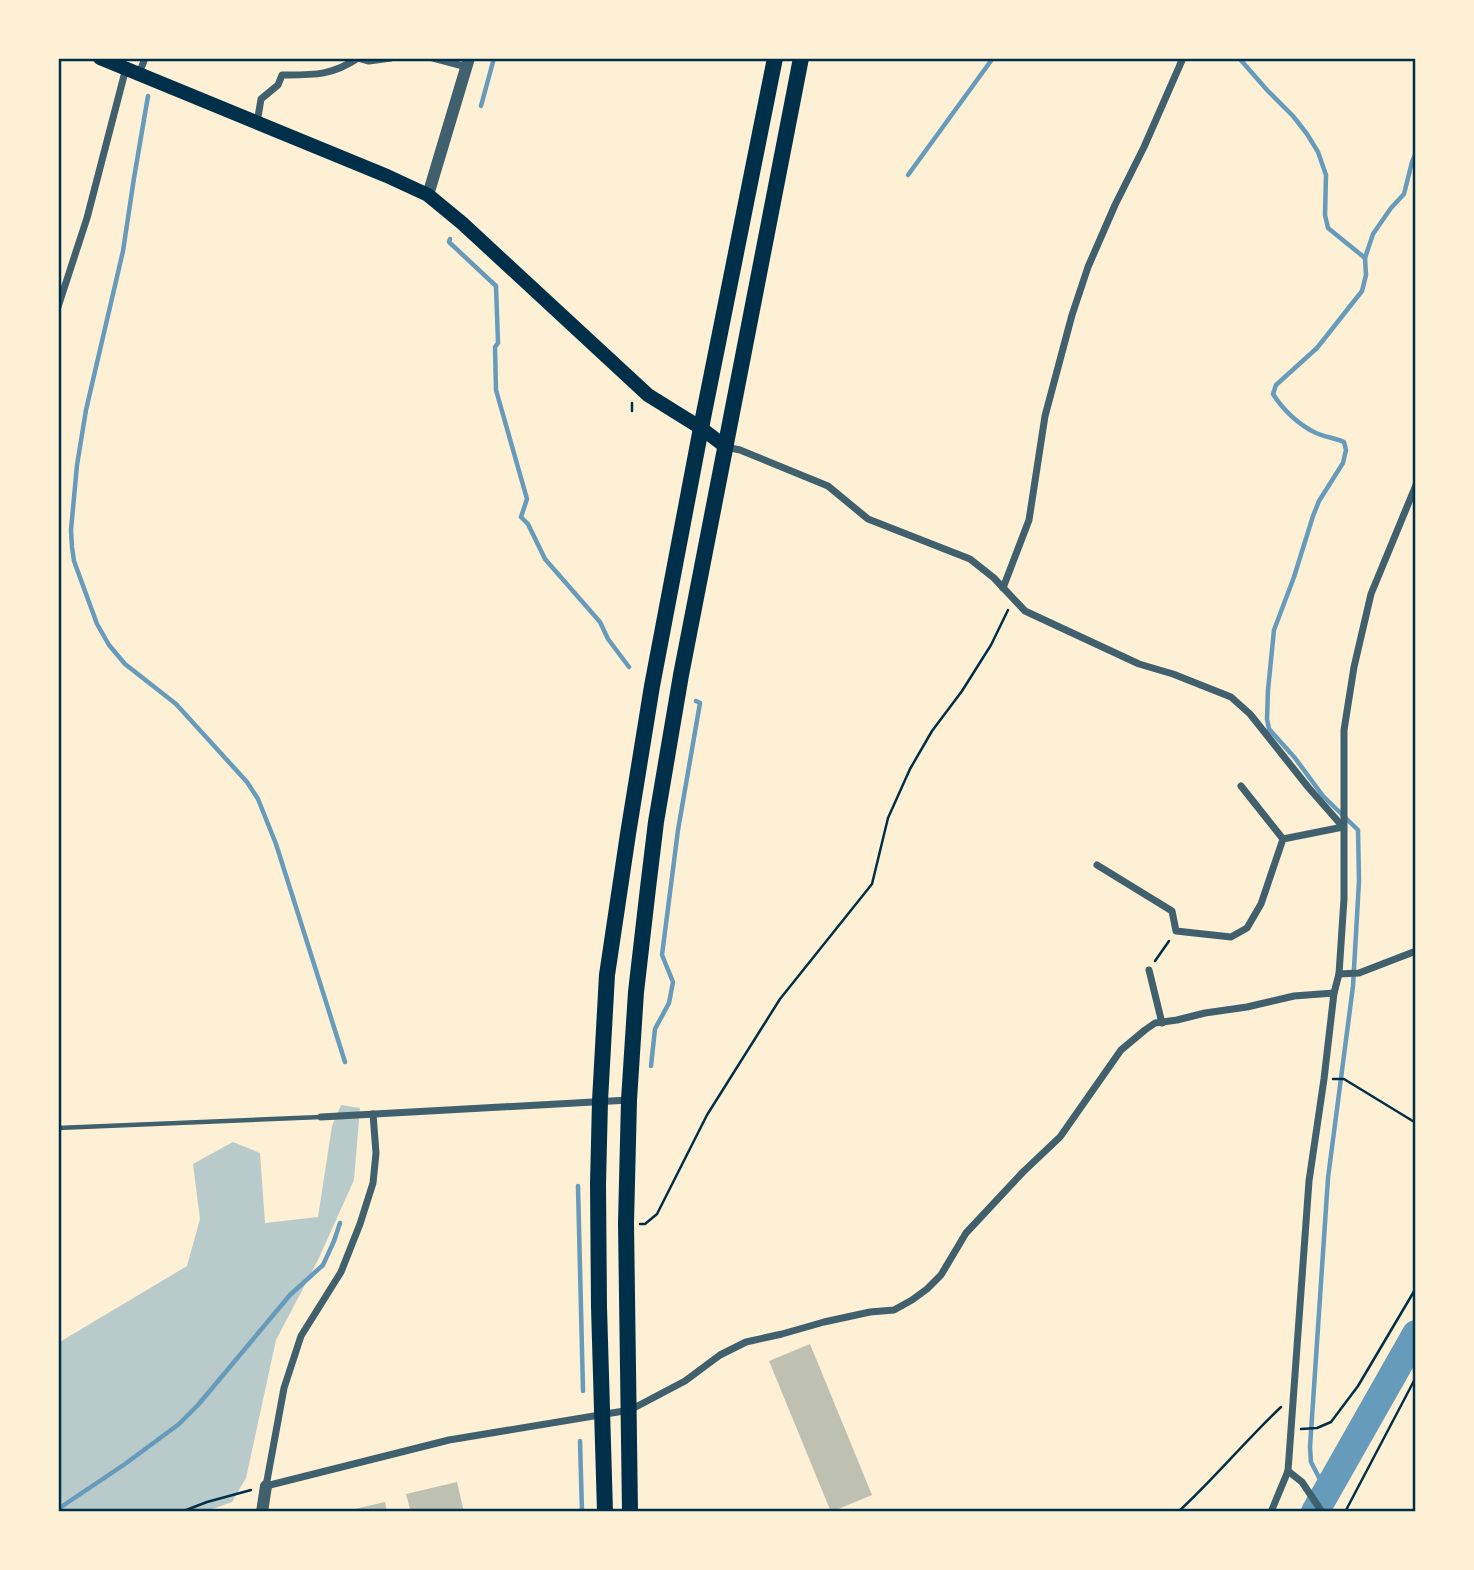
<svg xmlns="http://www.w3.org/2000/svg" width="1474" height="1570" font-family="'Fira Sans Condensed',sans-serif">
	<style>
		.green { fill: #b9caca }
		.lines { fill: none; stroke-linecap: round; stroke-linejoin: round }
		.stream { stroke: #669bbc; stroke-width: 4.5 }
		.river { stroke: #669bbc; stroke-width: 28 }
		.building { fill: #bec0b2 }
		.path { stroke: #003049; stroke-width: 2.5 }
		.service { stroke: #3f606c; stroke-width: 4.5 }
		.minor { stroke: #3f606c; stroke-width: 7 }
		.tertiary { stroke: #3f606c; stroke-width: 12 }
		.secondary { stroke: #003049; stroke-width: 14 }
		.trunk { stroke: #003049; stroke-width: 16 }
		.neatline { fill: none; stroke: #003049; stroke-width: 2.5 }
	</style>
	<rect width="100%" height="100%" fill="#fdf0d5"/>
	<path class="green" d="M341,1105l19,3 -6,72 -36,80 -42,80 -30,138 -14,24 -28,10h-146v-169l129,-77 13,-47 -7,-55 40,-22 27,11 5,70 53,-6 14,-91z"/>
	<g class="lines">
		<g class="stream">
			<path d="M1239,58l28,32 26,26 14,18 11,18 8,23 -1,40 3,13 37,30"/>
			<path d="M148,96l-14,82 -11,73 -37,159 -9,55 -6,65 1,17 2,14 23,63 12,21 16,19 51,40 71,78 11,17 18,45 69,218"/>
			<path d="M481,106l13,-48"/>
			<path d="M908,175l85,-117"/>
			<path d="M450,239l-1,3 47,44 2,57 -3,4 1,43 31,109 -6,18 7,7 17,35 55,63 8,17 21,28"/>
			<path d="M651,1066l4,-37 14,-26 4,-21 -11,-27 16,-125 22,-127 -4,-2"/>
			<path d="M578,1186l5,205"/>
			<path d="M580,1441l2,71"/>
			<path d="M1327,1493l-16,-31 -1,-15 18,-269 25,-192 6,-105 -1,-51 -35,-34 -28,-38 -26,-29 -2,-10 1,-29 6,-60 20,-53 19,-61 6,-15 24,-38 3,-13 -2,-8c-9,-4 -19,-5 -28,-9 -17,-8 -33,-23 -43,-39l3,-9 41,-37 45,-57 4,-16 -1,-17 8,-24 18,-26 13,-14 8,-32 4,-10"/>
			<path d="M58,1509l67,-45 54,-40 19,-19 92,-110 33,-30 11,-24 6,-18"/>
		</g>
		<path class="river" d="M1315,1512l101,-178"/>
	</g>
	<g class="building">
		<path d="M810,1344l62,151 -41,17 -62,-151z"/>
		<path d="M457,1482l7,30h-63l9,-3 -4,-15z"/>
		<path d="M385,1502l2,10h-41v-1z"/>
	</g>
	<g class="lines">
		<g class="path">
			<path d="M632,403v8"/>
			<path d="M1155,961l14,-20"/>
			<path d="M1333,1079h11l72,44"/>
			<path d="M640,1224h5l12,-10 50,-99 73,-116 92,-115 16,-66 22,-49 22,-38 30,-40 29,-46 17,-35"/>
			<path d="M1301,1429l16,-1 14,-6 27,-36 58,-98"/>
			<path d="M181,1512l26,-10 44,-12"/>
			<path d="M1178,1512c36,-33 67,-71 103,-105"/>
			<path d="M1345,1512l71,-135"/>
		</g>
		<path class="service" d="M58,1128l263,-11"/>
		<g class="minor">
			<path d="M433,58l34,9"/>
			<path d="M139,74l6,-16"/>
			<path d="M257,123l4,-24 17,-14 4,-10c32,0 49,1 76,-17l11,3 22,-3"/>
			<path d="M58,307l29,-89 39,-150"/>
			<path d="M726,447l14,3 88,36 40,33 102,40 24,19 31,33 114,53 34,10 58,23 19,17 58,73 35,40"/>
			<path d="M1003,588l26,-68 16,-104 27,-101 16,-48 27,-62 29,-58 39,-89"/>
			<path d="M1241,786l42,53"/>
			<path d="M1097,865l75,46 4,20 55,6 16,-9 14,-24 22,-65 60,-12"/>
			<path d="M1149,970l13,53"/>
			<path d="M1339,974l20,-1 57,-22"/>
			<path d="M373,1114l3,39 -3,30 -13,41 -19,48 -40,64 -17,52 -18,98 183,-46 181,-30 55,-29 35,-26 26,-13 36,-8 42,-12 46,-10 24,-2 18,-10 15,-11 14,-14 25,-42 57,-61 37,-35 61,-87 24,-20 10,-7 22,-3 28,-7 42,-6 47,-11 40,-3"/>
			<path d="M321,1117l308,-17"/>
			<path d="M1288,1471l14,11 20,30"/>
			<path d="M1271,1512l17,-41 21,-290 15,-102 10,-86 5,-19 5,-75v-169l10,-63 17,-73 45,-109"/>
		</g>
		<g class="tertiary">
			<path d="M428,195l41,-137"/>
			<path d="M262,1512l4,-26"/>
		</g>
		<path class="secondary" d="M100,58l287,118 41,19 34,28 186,172 53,33 25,19"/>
		<g class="trunk">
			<path d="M605,1512l-6,-205 -1,-123 2,-83 7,-126 21,-141 24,-148 49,-258 74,-370"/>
			<path d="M630,1512l-4,-289 3,-123 7,-108 12,-104 8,-66 25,-147 120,-617"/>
		</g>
	</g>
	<rect width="1474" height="1570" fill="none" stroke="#fdf0d5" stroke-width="119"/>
	<rect x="60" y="60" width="1354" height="1450" class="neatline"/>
</svg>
